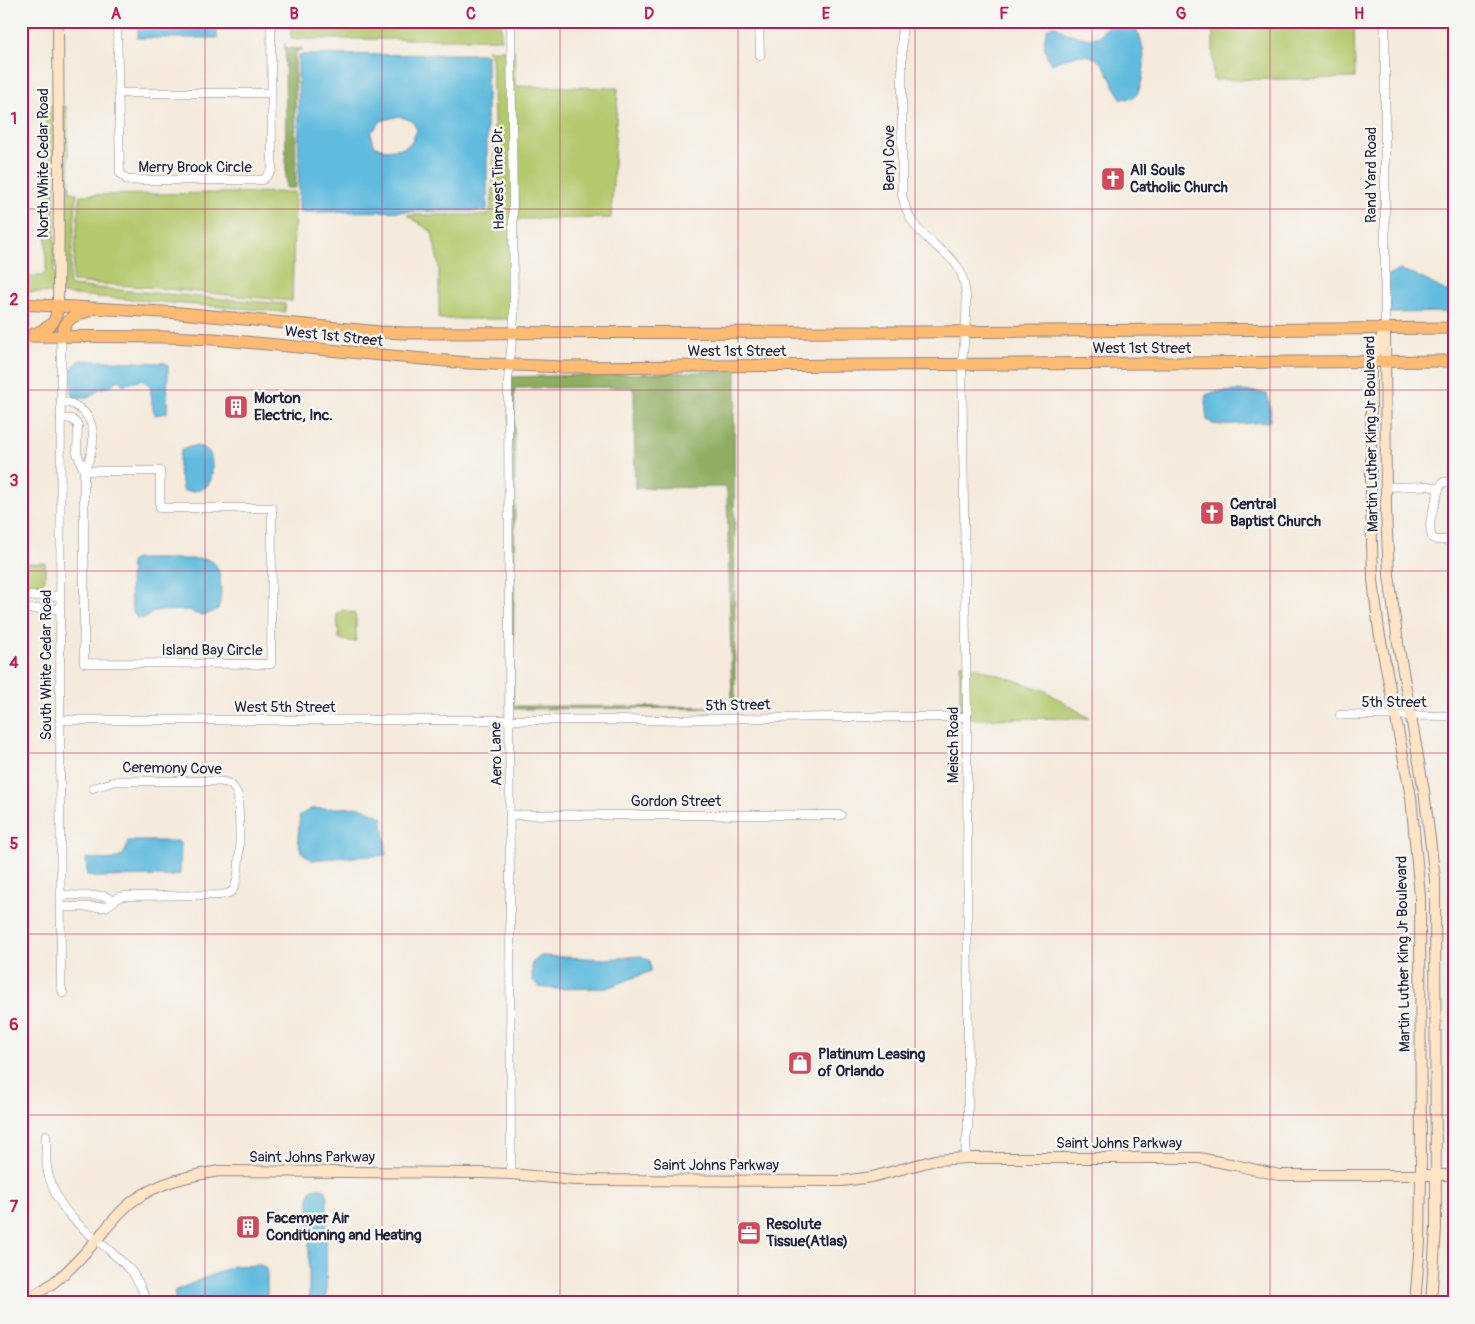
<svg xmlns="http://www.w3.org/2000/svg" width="1475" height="1324" font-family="Pangolin,sans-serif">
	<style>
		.green { fill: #b4c96d; stroke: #6b7654 }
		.forest { fill: #8fad60; stroke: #58684e; fill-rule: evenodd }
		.water { fill: #60bbde; stroke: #416e8c; fill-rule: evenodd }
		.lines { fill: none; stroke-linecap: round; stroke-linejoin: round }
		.street-casing { stroke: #8c868b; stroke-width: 9 }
		.secondary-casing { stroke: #8c868b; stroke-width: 12 }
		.primary-casing { stroke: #8c868b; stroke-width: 13 }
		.street { stroke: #fff; stroke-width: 8 }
		.secondary { stroke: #ffe4c6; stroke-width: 10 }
		.primary { stroke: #febb71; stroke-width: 11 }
		.grid { fill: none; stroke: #c2185b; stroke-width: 1; stroke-opacity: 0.55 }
		.labels { text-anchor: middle; stroke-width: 5; stroke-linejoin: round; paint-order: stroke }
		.street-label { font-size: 15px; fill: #22223b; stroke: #f6f6f2 }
		.poi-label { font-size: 15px; font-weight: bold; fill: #22223b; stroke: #f6f6f2; text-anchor: start }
		.neatline { fill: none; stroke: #c2185b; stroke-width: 2 }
		.grid-label { font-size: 16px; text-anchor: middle; font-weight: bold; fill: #c2185b }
	</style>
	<rect width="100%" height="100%" fill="#f6f6f2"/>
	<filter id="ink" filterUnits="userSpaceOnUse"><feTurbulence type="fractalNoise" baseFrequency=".02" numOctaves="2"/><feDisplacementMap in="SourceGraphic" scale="10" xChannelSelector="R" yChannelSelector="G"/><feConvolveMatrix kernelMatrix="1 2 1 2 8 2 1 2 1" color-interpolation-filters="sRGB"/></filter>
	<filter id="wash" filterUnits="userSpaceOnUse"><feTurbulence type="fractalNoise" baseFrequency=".0096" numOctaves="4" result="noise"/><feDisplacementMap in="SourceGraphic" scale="20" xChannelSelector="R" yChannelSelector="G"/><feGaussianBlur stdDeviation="1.12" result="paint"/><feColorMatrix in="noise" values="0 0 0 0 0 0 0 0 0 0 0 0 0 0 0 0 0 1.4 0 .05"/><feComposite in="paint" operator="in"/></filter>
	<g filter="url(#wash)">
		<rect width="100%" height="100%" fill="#f5eadb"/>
		<g class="green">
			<rect x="291" y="21" width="210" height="18"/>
			<path d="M1213,21h141l1,57 -142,2z"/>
			<path d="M487,50h27l1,36 103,2 -7,130 -97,1v100h-75v-52l-7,-35 -25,-17h80l3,-2c8,-49 3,-105 2,-155l-2,-5z"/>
			<path d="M46,106h9l-1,187 -33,-1v-16h21l4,-4z"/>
			<path d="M62,106h4l4,86 7,1 -8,91 2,2 214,18v8l-223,-18z"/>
			<path d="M295,192l-3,109 -146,-14 -74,-5 8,-87z"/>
			<path d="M21,563h24v17l-6,5h-18z"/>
			<path d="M343,610l11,3 2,5v22l-2,2 -15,-3 -2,-25z"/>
			<path d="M960,664h6l78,26 45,28 -129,1z"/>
		</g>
		<g class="forest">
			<path d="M285,43l1,5 17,1 -6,2 -2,3 1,134h-10z"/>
			<path d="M736,371v34l-2,4 1,299 -223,1 -3,-332zM631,387l3,4 1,97 89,-1 3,3 5,215 -3,2 -214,-1 -2,-3 2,-213 -1,-100 3,-2z"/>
		</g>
		<g class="water">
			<rect x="138" y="21" width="79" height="17"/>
			<path d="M1112,21h19c13,17 16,42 10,62 -1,4 -2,9 -5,12 -2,2 -4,3 -7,4l-8,-1c-8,-11 -8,-15 -13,-25 -13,-26 -35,-19 -56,-9 -9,-11 -9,-22 -5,-35l6,-4 5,2 8,6 23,6 10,-3z"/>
			<path d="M487,54v157l-188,1 -1,-157zM399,116l13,5 5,9 -5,12 -8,6 -19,2 -11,-5 -3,-12 10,-12z"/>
			<path d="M1400,270l14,4 32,17 8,-1v22l-66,1v-38z"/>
			<path d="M80,360l85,3 3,2 -1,48 -12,2c-4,-10 -3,-19 -5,-29l-9,-7 -2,2 -16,4 -4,-5 -4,1 -3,5 -13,3 -9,8h-16l-2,-3v-26z"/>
			<path d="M1241,391l16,1 10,2c2,8 6,21 2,28l-48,3 -8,-1 -6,-4 -2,-18 1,-7 8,-3z"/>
			<path d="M194,446c15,1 18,7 18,21 1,21 -9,25 -28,24l-3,-4 2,-2c-5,-11 -6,-25 -1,-36z"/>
			<path d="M136,559h70c2,1 5,2 7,3 10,8 9,37 5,47 -9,6 -20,9 -28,1l-36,1 -8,7h-9c-10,-11 -6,-43 -6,-57z"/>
			<path d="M360,807l22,10 5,38c-25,2 -50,2 -75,5l-11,-8 -3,-14 2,-23 11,-6z"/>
			<path d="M128,841h50l3,3 -1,30 -7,2 -80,1 -6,-2 -1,-17c19,1 39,8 42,-17z"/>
			<path d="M541,956l66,3 34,-3 9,5 1,10 -44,17 -51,1 -17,-2 -6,-6 -1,-8v-10z"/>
			<path d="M317,1188h6l4,4 -1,111h-17v-107l2,-6z"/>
			<path d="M260,1265l5,2 2,4v32h-91l-2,-12 59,-25z"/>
		</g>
	</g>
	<g filter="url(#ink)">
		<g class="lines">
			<defs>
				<g id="street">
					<path d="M117,21l3,152 7,7h136l9,-10 -1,-149"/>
					<path d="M511,21l3,298 -6,61 3,794"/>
					<path d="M759,21l1,35"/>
					<path d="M902,21v174c2,6 3,13 6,18 5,13 17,24 27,32 6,6 15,11 20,18 19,23 9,74 7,101l5,353 1,411 -2,13v17"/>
					<path d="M119,93h152"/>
					<path d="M1385,329v-308"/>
					<path d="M61,336l-1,384 1,266 2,7"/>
					<path d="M61,401c5,1 11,2 15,5 24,14 19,44 8,65"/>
					<path d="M61,418l11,1 6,6 -1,28 7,18v192l187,1 1,-156h-112v-37h-76"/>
					<path d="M1454,482h-11c-5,7 -4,7 -6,15 -4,14 -10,26 -5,41l5,2h17"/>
					<path d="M1386,487l42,-1 10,2"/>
					<path d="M21,596h39"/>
					<path d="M21,609h39"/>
					<path d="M1340,715l107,1"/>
					<path d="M60,720h598l176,-3h133"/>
					<path d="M511,815h330"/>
					<path d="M61,895l44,1 9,5"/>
					<path d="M61,907h45l13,-10 6,-1 96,-1c4,-1 8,-1 11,-4 11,-12 7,-78 6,-95 -6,-15 -11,-14 -26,-15h-95l-24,7"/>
					<path d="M46,1135c0,14 -1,29 3,42 10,35 34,52 60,73 8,7 16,14 23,22 7,9 11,20 16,31"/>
				</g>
				<g id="secondary">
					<path d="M58,21l1,157 -1,127"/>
					<path d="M1385,329l-14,33v146l2,72 6,51 32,166 9,99 1,280 -1,67 -5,60"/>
					<path d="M1385,332l1,179 3,64 9,68 26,148 11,88 1,349 -5,75"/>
					<path d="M21,1301c36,-14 59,-42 83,-70 9,-11 18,-22 29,-30 26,-19 55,-25 86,-30l262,2 30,1 64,6 267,1 30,-4 63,-17 31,-2h233l36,7 44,10h175"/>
				</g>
				<g id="primary">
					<path d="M21,304l159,9 200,19 25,1 511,-1 538,-4"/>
					<path d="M34,334c17,-8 22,-9 24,-29"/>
					<path d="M21,336l145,1 48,2 198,19 57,5 95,4 890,-6"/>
					<path d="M61,336c5,-18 11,-20 28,-25"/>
				</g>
			</defs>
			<use href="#street" class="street-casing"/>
			<use href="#secondary" class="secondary-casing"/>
			<use href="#primary" class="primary-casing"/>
			<use href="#street" class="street"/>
			<use href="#secondary" class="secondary"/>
			<use href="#primary" class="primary"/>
		</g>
	</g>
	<path class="grid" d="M205,21v1282M382,21v1282M560,21v1282M738,21v1282M915,21v1282M1092,21v1282M1270,21v1282M21,209h1433M21,390h1433M21,571h1433M21,753h1433M21,934h1433M21,1115h1433"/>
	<defs>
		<symbol id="church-square" viewBox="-11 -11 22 22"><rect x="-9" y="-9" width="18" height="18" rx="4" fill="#d1495b" stroke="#f6f6f2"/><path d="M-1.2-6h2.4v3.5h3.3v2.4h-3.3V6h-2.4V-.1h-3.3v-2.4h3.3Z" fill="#fff"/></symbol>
		<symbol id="building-square" viewBox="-11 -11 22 22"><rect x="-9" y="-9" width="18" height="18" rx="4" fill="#d1495b" stroke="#f6f6f2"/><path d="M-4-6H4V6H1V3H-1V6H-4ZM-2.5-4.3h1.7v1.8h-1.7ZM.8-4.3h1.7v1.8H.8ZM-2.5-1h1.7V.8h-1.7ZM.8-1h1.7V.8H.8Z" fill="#fff"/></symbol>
		<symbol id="shop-square" viewBox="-11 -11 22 22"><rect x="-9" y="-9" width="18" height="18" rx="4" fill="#d1495b" stroke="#f6f6f2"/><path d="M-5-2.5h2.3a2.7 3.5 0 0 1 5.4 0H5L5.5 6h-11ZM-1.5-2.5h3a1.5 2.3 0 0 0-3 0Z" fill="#fff"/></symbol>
		<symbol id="office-square" viewBox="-11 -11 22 22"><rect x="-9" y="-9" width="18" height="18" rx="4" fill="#d1495b" stroke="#f6f6f2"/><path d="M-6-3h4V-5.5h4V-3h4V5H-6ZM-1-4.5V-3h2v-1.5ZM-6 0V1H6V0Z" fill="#fff"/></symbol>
	</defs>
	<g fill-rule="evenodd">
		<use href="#church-square" x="1099" y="165" width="28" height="28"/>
		<use href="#building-square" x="222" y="393" width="28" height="28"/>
		<use href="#church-square" x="1198" y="499" width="28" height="28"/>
		<use href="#shop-square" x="786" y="1049" width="28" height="28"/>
		<use href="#building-square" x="234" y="1213" width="28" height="28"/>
		<use href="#office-square" x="735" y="1219" width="28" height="28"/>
	</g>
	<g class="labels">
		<g class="street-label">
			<text transform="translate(889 158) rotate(-90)" y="5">Beryl Cove</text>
			<text transform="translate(43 163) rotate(-90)" y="5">North White Cedar Road</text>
			<text x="195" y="172">Merry Brook Circle</text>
			<text transform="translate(1371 175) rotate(-90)" y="5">Rand Yard Road</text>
			<text transform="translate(498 178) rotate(-91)" y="5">Harvest Time Dr.</text>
			<text transform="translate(334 336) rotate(6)" y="5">West 1st Street</text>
			<text x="1142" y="353">West 1st Street</text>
			<text x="737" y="356">West 1st Street</text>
			<text transform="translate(1371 434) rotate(-91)" y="5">Martin Luther King Jr Boulevard</text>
			<text x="212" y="655">Island Bay Circle</text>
			<text transform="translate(46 665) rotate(-90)" y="5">South White Cedar Road</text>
			<text x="1394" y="707">5th Street</text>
			<text transform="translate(738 705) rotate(-1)" y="5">5th Street</text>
			<text x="285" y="712">West 5th Street</text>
			<text transform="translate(953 745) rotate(-90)" y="5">Meisch Road</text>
			<text transform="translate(496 754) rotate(-91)" y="5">Aero Lane</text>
			<text transform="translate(172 768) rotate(1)" y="5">Ceremony Cove</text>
			<text x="676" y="806">Gordon Street</text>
			<text transform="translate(1403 954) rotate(-91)" y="5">Martin Luther King Jr Boulevard</text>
			<text x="1119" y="1148">Saint Johns Parkway</text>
			<text x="312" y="1162">Saint Johns Parkway</text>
			<text x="716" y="1170">Saint Johns Parkway</text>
		</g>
		<g class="poi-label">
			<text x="1130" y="175">All Souls<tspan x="1130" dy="17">Catholic Church</tspan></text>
			<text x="254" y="403">Morton<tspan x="254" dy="17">Electric, Inc.</tspan></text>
			<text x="1230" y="509">Central<tspan x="1230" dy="17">Baptist Church</tspan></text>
			<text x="818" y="1059">Platinum Leasing<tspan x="818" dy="17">of Orlando</tspan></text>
			<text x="266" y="1223">Facemyer Air<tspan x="266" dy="17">Conditioning and Heating</tspan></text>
			<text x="766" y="1229">Resolute<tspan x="766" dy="17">Tissue(Atlas)</tspan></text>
		</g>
	</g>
	<rect width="1475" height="1324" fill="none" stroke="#f6f6f2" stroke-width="55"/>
	<rect x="28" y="28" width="1420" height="1268" class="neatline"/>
	<g class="grid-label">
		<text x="116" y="19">A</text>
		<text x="294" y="19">B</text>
		<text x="471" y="19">C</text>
		<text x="649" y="19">D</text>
		<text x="826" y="19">E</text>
		<text x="1004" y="19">F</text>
		<text x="1181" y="19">G</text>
		<text x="1359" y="19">H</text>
		<text x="14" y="124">1</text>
		<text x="14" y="305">2</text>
		<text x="14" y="486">3</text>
		<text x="14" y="668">4</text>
		<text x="14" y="849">5</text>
		<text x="14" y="1030">6</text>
		<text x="14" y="1212">7</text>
	</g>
</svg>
